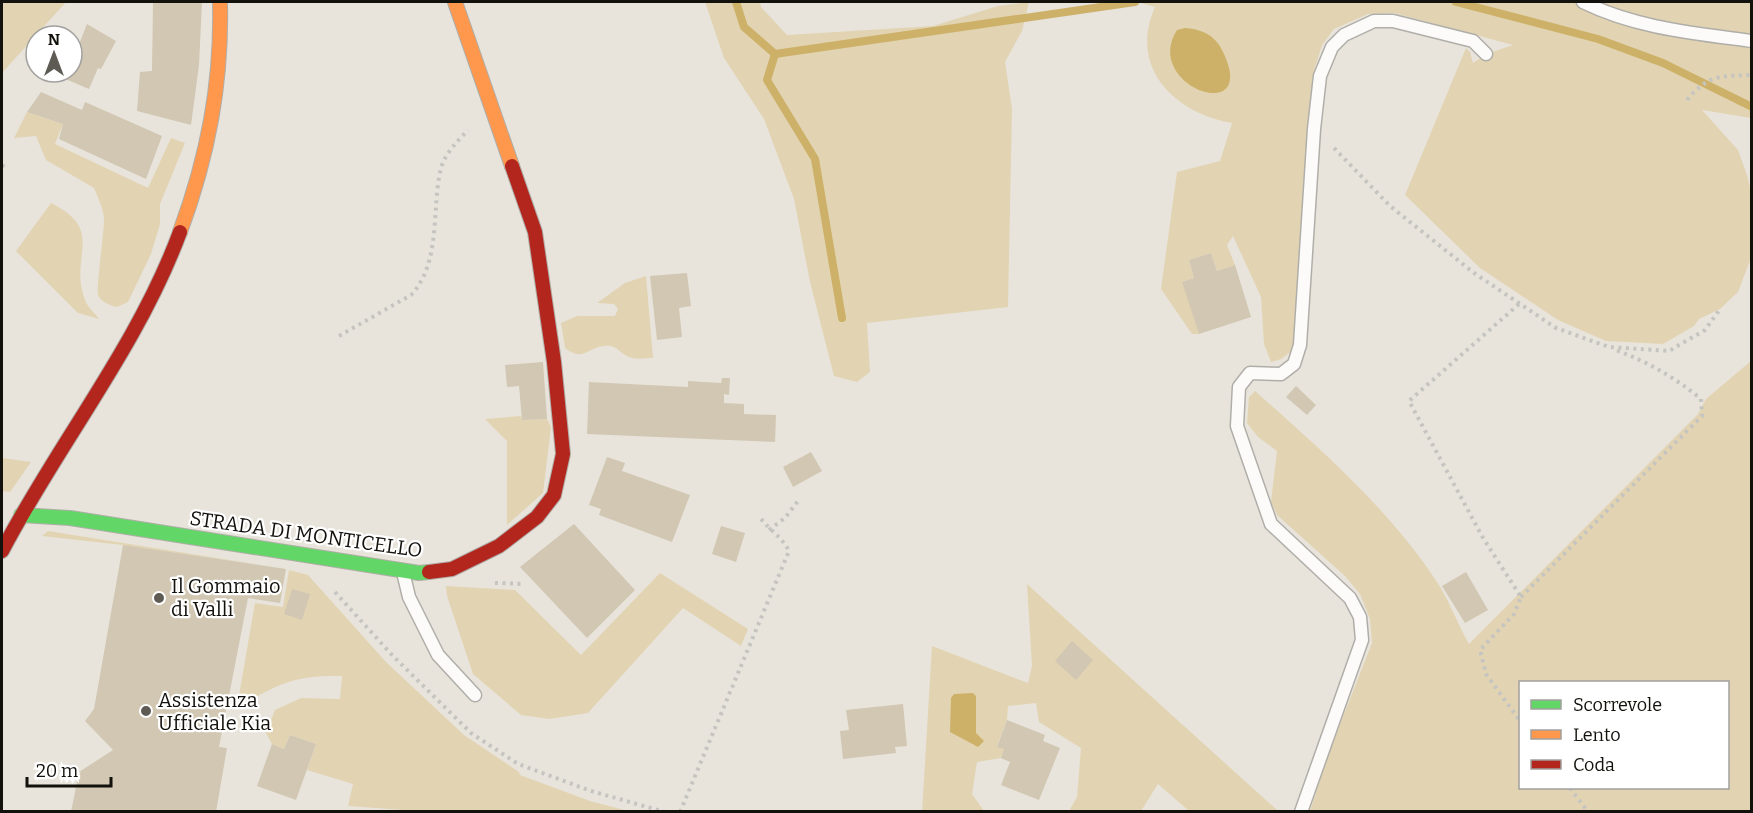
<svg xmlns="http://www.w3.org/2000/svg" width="1753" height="813" font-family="Bitter,serif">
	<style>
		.green { fill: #e2d4b2; fill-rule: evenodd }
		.water { fill: #cdb169 }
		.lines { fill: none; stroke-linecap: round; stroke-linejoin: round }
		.stream { stroke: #cdb169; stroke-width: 8 }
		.building { fill: #d1c7b2 }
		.lane-casing { stroke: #b0aea8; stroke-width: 15 }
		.fast-casing { stroke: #b0aea8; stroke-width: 16 }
		.slow-casing { stroke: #b0aea8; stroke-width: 16 }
		.jam-casing { stroke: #b0aea8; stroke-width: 16 }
		.path { stroke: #c5c4c0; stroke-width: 4; stroke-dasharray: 3 4.5; stroke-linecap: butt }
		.lane { stroke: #fcfbfa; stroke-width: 12 }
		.fast { stroke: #63d668; stroke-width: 14 }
		.slow { stroke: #ff974d; stroke-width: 14 }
		.jam { stroke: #b3261e; stroke-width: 14 }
		.poi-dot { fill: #5e5b55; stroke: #fff; stroke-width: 2 }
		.labels { text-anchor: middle; stroke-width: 4.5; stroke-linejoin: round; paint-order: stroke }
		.street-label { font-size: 20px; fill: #13110c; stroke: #fff }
		.poi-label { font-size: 20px; fill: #13110c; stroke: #fff; text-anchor: start }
	</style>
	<rect width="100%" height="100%" fill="#e8e4dc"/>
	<g class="green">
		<path d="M2,2h64l-64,71z"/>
		<path d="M705,2h55l1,5 26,28 146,-9 65,-20 31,-4 -7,29 -17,31 7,47 -4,198 -141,16 3,49 -13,10 -23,-6 -24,-94 -16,-83 -30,-80 -40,-61z"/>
		<path d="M1137,2h614v116l-49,-8 36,40 9,25 5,21 -1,62 -13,34 -18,17 -21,10 -5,7 -31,18 -57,-3 -48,-21 -78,-52 -75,-73 61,-147 4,4 3,11 13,-9 27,-9 -119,-32 -26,1 -34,15 -12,16 -9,29 -20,276 -12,9 -10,3 -7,-18 -3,-47 -28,-61 -6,9 8,20 -18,6 -6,-18 -22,7 5,18 -11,4 16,52h-7l-31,-45 16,-117 43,-11 12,-38c-58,-10 -104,-56 -77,-116zM1185,28c26,2 37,19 44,43z"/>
		<path d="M27,112l36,12 -8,20 93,44 23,-50 14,5 -25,61v20l-9,30 -23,48 -11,5c-7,-2 -15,-4 -19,-12 -2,-6 6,-62 6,-75 0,-10 -6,-22 -10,-32l-48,-28 -10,-24 -22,2z"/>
		<path d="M51,203c56,28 17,53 34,97 2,7 10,13 14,19l-21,-6 -62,-62z"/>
		<path d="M646,276l7,82c-6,0 -18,2 -24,-1 -10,-4 -12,-13 -25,-11 -17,2 -21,16 -39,2l-4,-25 16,-7h38l3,-7 -4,-5 -17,-1 28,-20z"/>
		<path d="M1751,361v450h-441l18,-56 44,-112 -2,-24 -10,-25 -15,-18 -68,-61 -6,-13 6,-51 -19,-14 -11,-14 2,-26 6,-6c63,56 133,117 180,188 14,20 22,44 34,65l229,-230 8,-15zM1520,682h208v106h-208z"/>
		<path d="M521,416l1,4 25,-1 4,8 -8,66 -36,32v-84l-22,-22z"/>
		<path d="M2,458l29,4 -21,30 -8,-1z"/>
		<path d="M48,531l238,38 -163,-24 -81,-9z"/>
		<path d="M289,570l19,5 78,87 78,73 55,37 1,3 70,26 38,10 -197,1 -83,-6 5,-22 -46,-14 9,-26 -26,-9 -6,14 -12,-5 -6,-11 9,-23 26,-12 39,1 2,-23c-50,-1 -62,8 -105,31l18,-104 28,4z"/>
		<path d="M660,573l88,56 -7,17 -58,-38 -95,105 -39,6 -28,-4 -48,-41 -26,-78 -1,-10 69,4 66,65z"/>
		<path d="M1027,584l251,227h-89l-31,-27 -17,27h-72l8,-14 4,-49 -42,-26 -3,-19 -28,3 -1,14 -10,26 7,3 -3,9 -24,4 -5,32 12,17 -62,1 10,-166 96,37 4,-17z"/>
	</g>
	<g class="water">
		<path d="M1185,28c16,1 30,7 37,22 40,78 -81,37 -45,-20z"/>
		<path d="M973,693l3,3v37l8,8 -6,6 -28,-15 1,-34 3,-4z"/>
	</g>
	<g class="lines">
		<g class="stream">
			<path d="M736,2l8,25 31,27 360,-52"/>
			<path d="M1456,2l142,37 65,24 89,44"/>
			<path d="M775,54l-8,26 48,79 27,159"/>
		</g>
	</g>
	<g class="building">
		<path d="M153,2h49l-3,63 -8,60 -54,-14 3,-39 12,-1z"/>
		<path d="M87,24l29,17 -15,28 -3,-1 -9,21 -33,-14 1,-3h15v-27l6,2z"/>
		<path d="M41,92l41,18 3,-8 77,34 -16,43 -87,-40 4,-15 -36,-12z"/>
		<path d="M1211,253l6,18 18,-6 16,52 -52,17 -17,-52 12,-4 -5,-18z"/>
		<path d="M687,273l4,33 -12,2 3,29 -25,3 -7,-64z"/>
		<path d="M543,362l4,57 -25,1 -3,-34 -12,1 -2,-22z"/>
		<path d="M722,378h8l-1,17 -5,-1v9l20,1v10l32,1 -1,27 -188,-8 2,-52 99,5v-6l33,2z"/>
		<path d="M1296,386l20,19 -9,10 -21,-18z"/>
		<path d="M811,452l11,19 -29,16 -10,-20z"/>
		<path d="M607,457l18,6 -3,8 68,24 -18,47 -73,-27 2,-6 -12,-4z"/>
		<path d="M574,524l61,66 -48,48 -67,-71z"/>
		<path d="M721,526l24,7 -9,29 -24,-8z"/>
		<path d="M123,545l163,24 -6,34 -32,-5 -29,149 8,1 -11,64h-145l8,-40 34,-22 -28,-29 9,-12z"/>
		<path d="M1466,572l22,38 -23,13 -23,-37z"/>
		<path d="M292,589l18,5 -8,26 -18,-6z"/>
		<path d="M1072,641l21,19 -17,20 -21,-19z"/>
		<path d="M903,704l4,42 -12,1 1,6 -53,6 -3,-28 9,-1 -3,-20z"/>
		<path d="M1007,720l38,15 -2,6 17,7 -21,52 -38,-15 9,-23 -9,-4 3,-9 -7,-2z"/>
		<path d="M290,735l26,9 -20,56 -39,-14 15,-42 12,5z"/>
	</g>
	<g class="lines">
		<defs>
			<g id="lane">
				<path d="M1583,2c53,26 110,31 169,39"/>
				<path d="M403,572l6,25 29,58 37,40"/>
				<path d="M1301,812l61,-172 -2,-23 -10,-19 -79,-74 -34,-98 2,-39 11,-14 31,1 13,-10 6,-19 14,-216 6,-53 12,-29 12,-12 30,-14h19l80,20 13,13"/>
			</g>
			<path id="fast" d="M21,515l49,3 349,55 10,-1"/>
			<g id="slow">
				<path d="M455,2l57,164"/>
				<path d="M180,232c28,-76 42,-149 40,-230"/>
			</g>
			<g id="jam">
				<path d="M2,551c56,-107 136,-205 178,-319"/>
				<path d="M429,572l23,-3 47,-23 38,-29 17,-22 9,-41 -9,-92 -19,-130 -23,-66"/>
			</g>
		</defs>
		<use href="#lane" class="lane-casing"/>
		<use href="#fast" class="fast-casing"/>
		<use href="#slow" class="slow-casing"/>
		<use href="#jam" class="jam-casing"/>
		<g class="path">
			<path d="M1751,2h1"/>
			<path d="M1687,100c21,-25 32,-24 65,-25"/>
			<path d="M1334,148l56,58 84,67 82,55 53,19 60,4 36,-21 15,-21"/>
			<path d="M2,165l5,4"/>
			<path d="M1519,304l-110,97 74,137 38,59 -7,17 -34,36 6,24 34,47"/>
			<path d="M339,336l72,-41c31,-33 20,-87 30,-127 5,-16 16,-26 27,-38"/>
			<path d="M769,530l16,-12 13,-17"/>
			<path d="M495,583l29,1"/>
			<path d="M335,592l57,63 79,78 47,31 73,27 74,21"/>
			<path d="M1521,597l181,-181 -1,-17c-28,-23 -55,-38 -88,-50"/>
			<path d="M1570,788l18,24"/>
			<path d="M680,812l109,-261c-7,-14 -21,-22 -30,-35"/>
		</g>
		<use href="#lane" class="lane"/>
		<use href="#fast" class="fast"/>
		<use href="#slow" class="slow"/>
		<use href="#jam" class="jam"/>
	</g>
	<g class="poi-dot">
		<circle cx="159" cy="598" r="6"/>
		<circle cx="146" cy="711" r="6"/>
	</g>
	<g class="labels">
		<g class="street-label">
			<text transform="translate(306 534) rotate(8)" y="7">STRADA DI MONTICELLO</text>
		</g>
		<g class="poi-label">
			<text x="171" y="593">Il Gommaio<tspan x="171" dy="23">di Valli</tspan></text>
			<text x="158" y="707">Assistenza<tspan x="158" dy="23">Ufficiale Kia</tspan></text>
		</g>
	</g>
	<rect width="1753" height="813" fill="none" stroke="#13110c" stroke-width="6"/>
	<rect x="1519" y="681" width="210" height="108" fill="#ffffff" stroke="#a1a09e" stroke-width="1.5"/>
	<rect x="1531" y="700" width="30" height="9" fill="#63d668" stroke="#a1a09e" stroke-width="1.5"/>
	<text x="1573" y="711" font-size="18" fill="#13110c">Scorrevole</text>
	<rect x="1531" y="730" width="30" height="9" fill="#ff974d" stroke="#a1a09e" stroke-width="1.5"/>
	<text x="1573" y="741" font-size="18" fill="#13110c">Lento</text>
	<rect x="1531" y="760" width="30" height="9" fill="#b3261e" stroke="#a1a09e" stroke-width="1.5"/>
	<text x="1573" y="771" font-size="18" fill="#13110c">Coda</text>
	<g transform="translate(54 54)"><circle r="28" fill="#ffffff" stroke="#a1a09e" stroke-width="1.5"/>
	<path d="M0-4.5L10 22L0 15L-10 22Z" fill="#5e5b55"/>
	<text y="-9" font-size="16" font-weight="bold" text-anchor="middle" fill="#13110c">N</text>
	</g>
	<path d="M27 777v9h84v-9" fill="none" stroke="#13110c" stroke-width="3"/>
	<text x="36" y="777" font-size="18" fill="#13110c" stroke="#ffffff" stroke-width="4.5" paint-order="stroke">20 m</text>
</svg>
